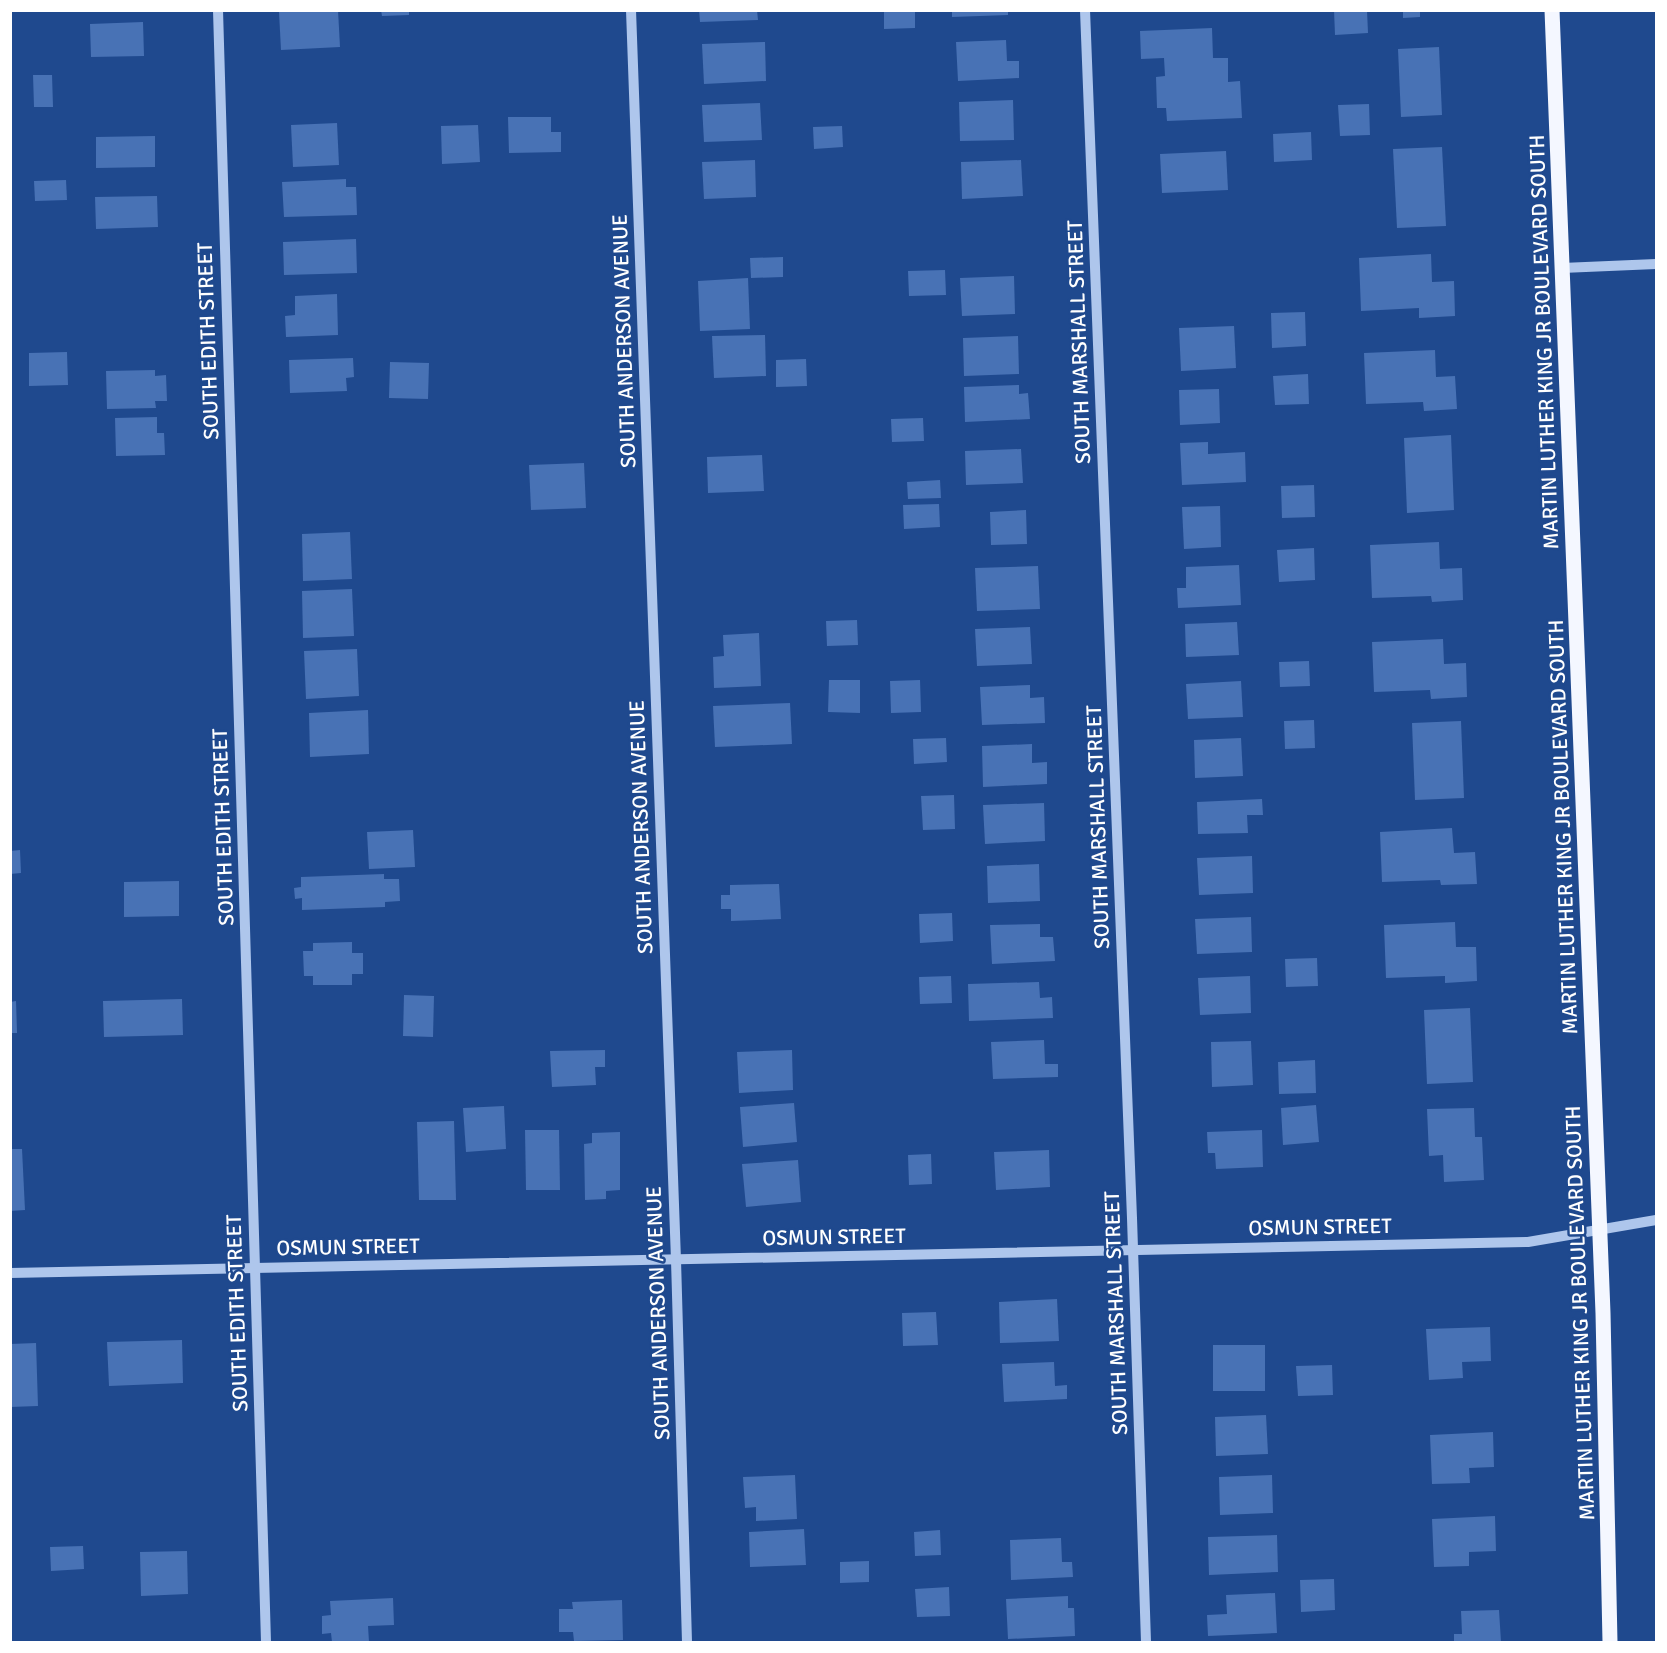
<svg xmlns="http://www.w3.org/2000/svg" width="1667" height="1653" font-family="Signika,sans-serif">
	<style>
		.building { fill: #4872b5 }
		.lines { fill: none; stroke-linecap: round; stroke-linejoin: round }
		.minor { stroke: #aec6ec; stroke-width: 10 }
		.major { stroke: #f4f7ff; stroke-width: 15 }
		.labels { text-anchor: middle; stroke-width: 5; stroke-linejoin: round; paint-order: stroke }
		.street-label { font-size: 21px; fill: #fff; stroke: #1f498e }
	</style>
	<rect width="100%" height="100%" fill="#1f498e"/>
	<g class="building">
		<path d="M313,10h25l2,37 -59,3 -2,-38z"/>
		<path d="M381,10h28v5l-27,1z"/>
		<path d="M699,10h58l1,10 -58,2z"/>
		<path d="M884,10h31v18l-31,1z"/>
		<path d="M952,10h56v5l-56,2z"/>
		<path d="M1334,10h33l1,23 -33,2z"/>
		<path d="M1403,10h17v7l-17,1z"/>
		<path d="M143,22l1,34 -53,1 -1,-33z"/>
		<path d="M1212,28l1,30h15v24l12,-1 2,37 -75,3 -1,-13h-9l-1,-31 9,-1 -1,-18 -23,1 -1,-28z"/>
		<path d="M1006,40l1,21h12v17l-61,3 -2,-39z"/>
		<path d="M765,42l1,39 -62,3 -2,-40z"/>
		<path d="M1439,47l3,68 -41,2 -3,-68z"/>
		<path d="M33,75h19l1,32h-19z"/>
		<path d="M1013,100l1,40 -54,1 -1,-39z"/>
		<path d="M760,103l2,37 -58,2 -2,-37z"/>
		<path d="M1369,104l1,31 -30,1 -2,-31z"/>
		<path d="M508,117h43v15h10v20l-52,1z"/>
		<path d="M337,123l2,42 -46,2 -2,-42z"/>
		<path d="M478,125l2,37 -38,2 -1,-38z"/>
		<path d="M842,126l1,21 -29,2 -1,-22z"/>
		<path d="M1311,132l1,28 -38,2 -1,-28z"/>
		<path d="M155,136v31l-59,1v-31z"/>
		<path d="M1442,147l4,79 -49,2 -4,-79z"/>
		<path d="M1226,151l2,39 -66,3 -2,-39z"/>
		<path d="M755,160l1,37 -52,2 -2,-37z"/>
		<path d="M1021,160l2,36 -61,3 -1,-37z"/>
		<path d="M346,179v8h10l1,28 -73,2 -2,-35z"/>
		<path d="M66,180l1,20 -32,1 -1,-20z"/>
		<path d="M157,196l1,31 -62,2 -1,-32z"/>
		<path d="M356,239l1,34 -73,2 -1,-33z"/>
		<path d="M1431,254l1,28 22,-1 1,35 -36,2v-10l-58,3 -2,-53z"/>
		<path d="M783,257v20l-32,1 -1,-20z"/>
		<path d="M945,270l1,25 -37,1 -1,-25z"/>
		<path d="M1014,276l1,38 -53,2 -2,-38z"/>
		<path d="M748,278l2,51 -50,2 -2,-50z"/>
		<path d="M337,294l1,41 -52,2 -1,-21 10,-1v-19z"/>
		<path d="M1305,312l1,34 -34,2 -1,-35z"/>
		<path d="M1234,326l2,42 -55,3 -2,-43z"/>
		<path d="M765,335l1,41 -52,2 -2,-42z"/>
		<path d="M1018,336l1,38 -55,2 -1,-38z"/>
		<path d="M1435,350l1,27 19,-1 2,33 -33,2 -1,-9 -57,2 -2,-51z"/>
		<path d="M67,352l1,33 -39,1v-33z"/>
		<path d="M353,358l1,19 -8,1 1,13 -57,2 -1,-33z"/>
		<path d="M806,359l1,27 -31,1v-27z"/>
		<path d="M390,362l39,1 -1,36 -39,-1z"/>
		<path d="M155,370v6l11,-1 1,26h-12l1,7 -49,1 -1,-38z"/>
		<path d="M1308,374l1,30 -34,1 -2,-29z"/>
		<path d="M1019,385v9l9,-1 2,26 -65,3 -1,-35z"/>
		<path d="M1219,389l1,34 -40,2 -1,-35z"/>
		<path d="M157,417v16h7l1,22 -49,1 -1,-38z"/>
		<path d="M923,418l1,23 -32,1 -1,-23z"/>
		<path d="M1451,435l3,75 -47,3 -3,-75z"/>
		<path d="M1208,442v12l37,-2 1,30 -64,3 -2,-42z"/>
		<path d="M1021,449l2,34 -57,2 -1,-34z"/>
		<path d="M762,455l2,36 -56,2 -1,-36z"/>
		<path d="M584,463l2,45 -55,2 -2,-45z"/>
		<path d="M940,480l1,18 -33,1 -1,-17z"/>
		<path d="M1314,485l1,32 -33,1 -1,-32z"/>
		<path d="M939,504l1,23 -36,2 -1,-24z"/>
		<path d="M1220,506l1,41 -37,2 -2,-42z"/>
		<path d="M1026,510l1,34 -36,1 -1,-33z"/>
		<path d="M350,532l2,47 -49,2 -1,-47z"/>
		<path d="M1439,542l1,27 22,-1 1,32 -31,2 -1,-6 -59,2 -2,-53z"/>
		<path d="M1314,548l1,32 -36,2 -2,-32z"/>
		<path d="M1239,565l2,40 -63,3 -1,-20h9v-21z"/>
		<path d="M1038,566l2,43 -63,2 -2,-43z"/>
		<path d="M352,589l2,47 -51,2 -1,-47z"/>
		<path d="M857,620l1,25 -31,1 -1,-25z"/>
		<path d="M1237,622l2,33 -53,2 -1,-33z"/>
		<path d="M1030,627l2,37 -55,2 -2,-37z"/>
		<path d="M759,633l2,53 -47,2 -1,-31 11,-1 -1,-21z"/>
		<path d="M1443,639l1,25 22,-1 1,34 -36,2 -1,-9 -56,2 -2,-50z"/>
		<path d="M357,649l2,47 -53,3 -2,-48z"/>
		<path d="M1309,661l1,25 -30,1 -1,-25z"/>
		<path d="M829,680h31v33l-32,-1z"/>
		<path d="M920,680l1,32 -30,1 -1,-32z"/>
		<path d="M1241,681l2,36 -55,2 -2,-35z"/>
		<path d="M1030,685v13l14,-1 1,26 -63,2 -2,-38z"/>
		<path d="M790,703l2,41 -77,3 -2,-41z"/>
		<path d="M368,710l1,44 -59,3 -1,-44z"/>
		<path d="M1314,720l1,28 -30,1 -1,-28z"/>
		<path d="M1461,721l3,77 -49,2 -3,-77z"/>
		<path d="M946,738l1,24 -33,2 -1,-25z"/>
		<path d="M1241,738l2,38 -48,2 -1,-38z"/>
		<path d="M1032,744v19l15,-1v22l-64,3 -1,-41z"/>
		<path d="M954,795l1,34 -32,1 -2,-34z"/>
		<path d="M1262,799l1,16h-16l1,18 -50,1 -1,-32z"/>
		<path d="M1044,803l1,38 -60,3 -2,-39z"/>
		<path d="M1452,828l2,25 21,-1 2,32 -36,1 -1,-5 -58,2 -2,-50z"/>
		<path d="M413,830l2,37 -46,2 -2,-37z"/>
		<path d="M20,850l1,23 -11,1v-23z"/>
		<path d="M1252,856l1,37 -54,2 -2,-37z"/>
		<path d="M1039,864l1,37 -52,2 -1,-37z"/>
		<path d="M384,874v5h15l1,22 -15,1v5l-83,3v-12l-7,1 -1,-11 7,-1v-10z"/>
		<path d="M179,881v35l-55,1v-35z"/>
		<path d="M779,884l2,35 -50,2v-12h-10v-14h9v-10z"/>
		<path d="M952,913l1,28 -33,2 -1,-29z"/>
		<path d="M1251,917l1,35 -55,2 -2,-35z"/>
		<path d="M1455,922l1,25h20l1,34 -32,2v-7l-59,2 -2,-53z"/>
		<path d="M1040,924v13h13l2,24 -63,3 -2,-39z"/>
		<path d="M352,942v11h11v21h-11v11h-39v-9h-9l-1,-25h10v-8z"/>
		<path d="M1317,958l1,28 -32,1 -1,-28z"/>
		<path d="M951,976l1,27 -32,1 -1,-27z"/>
		<path d="M1250,976l1,37 -51,2 -2,-37z"/>
		<path d="M1039,982l1,16 12,-1 1,21 -84,3 -1,-37z"/>
		<path d="M404,995l30,1 -1,41 -30,-1z"/>
		<path d="M182,999l1,36 -79,2 -1,-36z"/>
		<path d="M16,1001l1,32h-7v-31z"/>
		<path d="M1470,1008l3,74 -46,2 -3,-74z"/>
		<path d="M1044,1040l1,24h13v13l-65,2 -2,-37z"/>
		<path d="M1251,1041l2,44 -41,2 -1,-45z"/>
		<path d="M605,1050v17h-10l1,18 -44,2 -2,-36z"/>
		<path d="M792,1050l1,40 -54,3 -2,-41z"/>
		<path d="M1315,1060l1,33 -37,1 -1,-32z"/>
		<path d="M794,1103l3,39 -54,5 -3,-40z"/>
		<path d="M1316,1105l3,37 -36,3 -2,-37z"/>
		<path d="M504,1106l2,43 -40,3 -3,-44z"/>
		<path d="M1474,1108l1,29h7l2,43 -40,2 -1,-27 -14,1 -2,-47z"/>
		<path d="M454,1121l2,79h-37l-2,-78z"/>
		<path d="M525,1130h34l1,60h-34z"/>
		<path d="M1262,1130l1,37 -47,2 -1,-16h-7l-1,-21z"/>
		<path d="M620,1132v58l-14,1v8l-21,1 -1,-56 8,-1v-10z"/>
		<path d="M10,1149h12l3,61 -15,1z"/>
		<path d="M1049,1150l1,37 -54,3 -2,-38z"/>
		<path d="M931,1154l1,30 -23,1 -1,-30z"/>
		<path d="M798,1160l3,42 -55,5 -4,-43z"/>
		<path d="M1057,1299l2,42 -59,2 -1,-41z"/>
		<path d="M936,1312l2,33 -35,1 -1,-33z"/>
		<path d="M1490,1327l1,34 -29,1 1,16 -34,2 -3,-51z"/>
		<path d="M182,1340l1,43 -74,3 -2,-44z"/>
		<path d="M36,1343l2,63 -28,1v-63z"/>
		<rect x="1213" y="1345" width="52" height="46"/>
		<path d="M1054,1362l1,24 12,-1v14l-63,3 -2,-38z"/>
		<path d="M1332,1365l1,30 -35,1 -2,-30z"/>
		<path d="M1266,1415l2,39 -52,2 -1,-39z"/>
		<path d="M1493,1432l1,35 -25,1 1,15 -38,1 -2,-49z"/>
		<path d="M795,1475l2,44 -41,2v-14l-11,1 -2,-31z"/>
		<path d="M1272,1475l1,38 -53,2 -1,-38z"/>
		<path d="M1495,1516l1,35 -27,1v14l-35,1 -2,-48z"/>
		<path d="M804,1529l2,36 -56,2 -1,-35z"/>
		<path d="M940,1530l1,25 -26,1 -1,-24z"/>
		<path d="M1277,1535l1,37 -69,3 -1,-38z"/>
		<path d="M1061,1538l1,24h10l1,15 -62,3 -1,-40z"/>
		<path d="M83,1546l1,23 -33,2 -1,-24z"/>
		<path d="M187,1551l1,43 -47,2 -1,-44z"/>
		<path d="M869,1561v21l-29,1v-21z"/>
		<path d="M1334,1579l1,31 -34,2 -1,-32z"/>
		<path d="M949,1587l1,29 -33,1 -2,-28z"/>
		<path d="M1275,1593l2,40 -69,3 -1,-21 20,-1 -1,-19z"/>
		<path d="M1068,1596v12h6l1,28 -67,3 -2,-40z"/>
		<path d="M393,1598l1,27 -26,1 1,16h-37l-1,-9 -9,1v-18l9,-1 -1,-14z"/>
		<path d="M622,1600l1,40 -49,1 -1,-9h-14v-23h14l-1,-7z"/>
		<path d="M1499,1610l2,32h-47v-8h8l-1,-23z"/>
	</g>
	<g class="lines">
		<g class="minor">
			<path d="M218,10l48,1632"/>
			<path d="M631,10l45,1250 11,382"/>
			<path d="M1085,10l47,1208 14,424"/>
			<path d="M1562,268l94,-4"/>
			<path d="M10,1273l1518,-31 128,-22"/>
		</g>
		<path class="major" d="M1552,10l51,1303 7,329"/>
	</g>
	<g class="labels">
		<g class="street-label">
			<text transform="translate(208 341) rotate(-92)" y="7">SOUTH EDITH STREET</text>
			<text transform="translate(624 341) rotate(-92)" y="7">SOUTH ANDERSON AVENUE</text>
			<text transform="translate(1079 342) rotate(-92)" y="7">SOUTH MARSHALL STREET</text>
			<text transform="translate(1544 342) rotate(-92)" y="7">MARTIN LUTHER KING JR BOULEVARD SOUTH</text>
			<text transform="translate(223 827) rotate(-92)" y="7">SOUTH EDITH STREET</text>
			<text transform="translate(641 827) rotate(-92)" y="7">SOUTH ANDERSON AVENUE</text>
			<text transform="translate(1098 827) rotate(-92)" y="7">SOUTH MARSHALL STREET</text>
			<text transform="translate(1563 827) rotate(-92)" y="7">MARTIN LUTHER KING JR BOULEVARD SOUTH</text>
			<text transform="translate(1320 1227) rotate(-1)" y="7">OSMUN STREET</text>
			<text transform="translate(834 1237) rotate(-1)" y="7">OSMUN STREET</text>
			<text transform="translate(348 1247) rotate(-1)" y="7">OSMUN STREET</text>
			<text transform="translate(237 1313) rotate(-92)" y="7">SOUTH EDITH STREET</text>
			<text transform="translate(658 1313) rotate(-92)" y="7">SOUTH ANDERSON AVENUE</text>
			<text transform="translate(1116 1313) rotate(-92)" y="7">SOUTH MARSHALL STREET</text>
			<text transform="translate(1580 1313) rotate(-92)" y="7">MARTIN LUTHER KING JR BOULEVARD SOUTH</text>
		</g>
	</g>
	<rect width="1667" height="1653" fill="none" stroke="#ffffff" stroke-width="24"/>
</svg>
